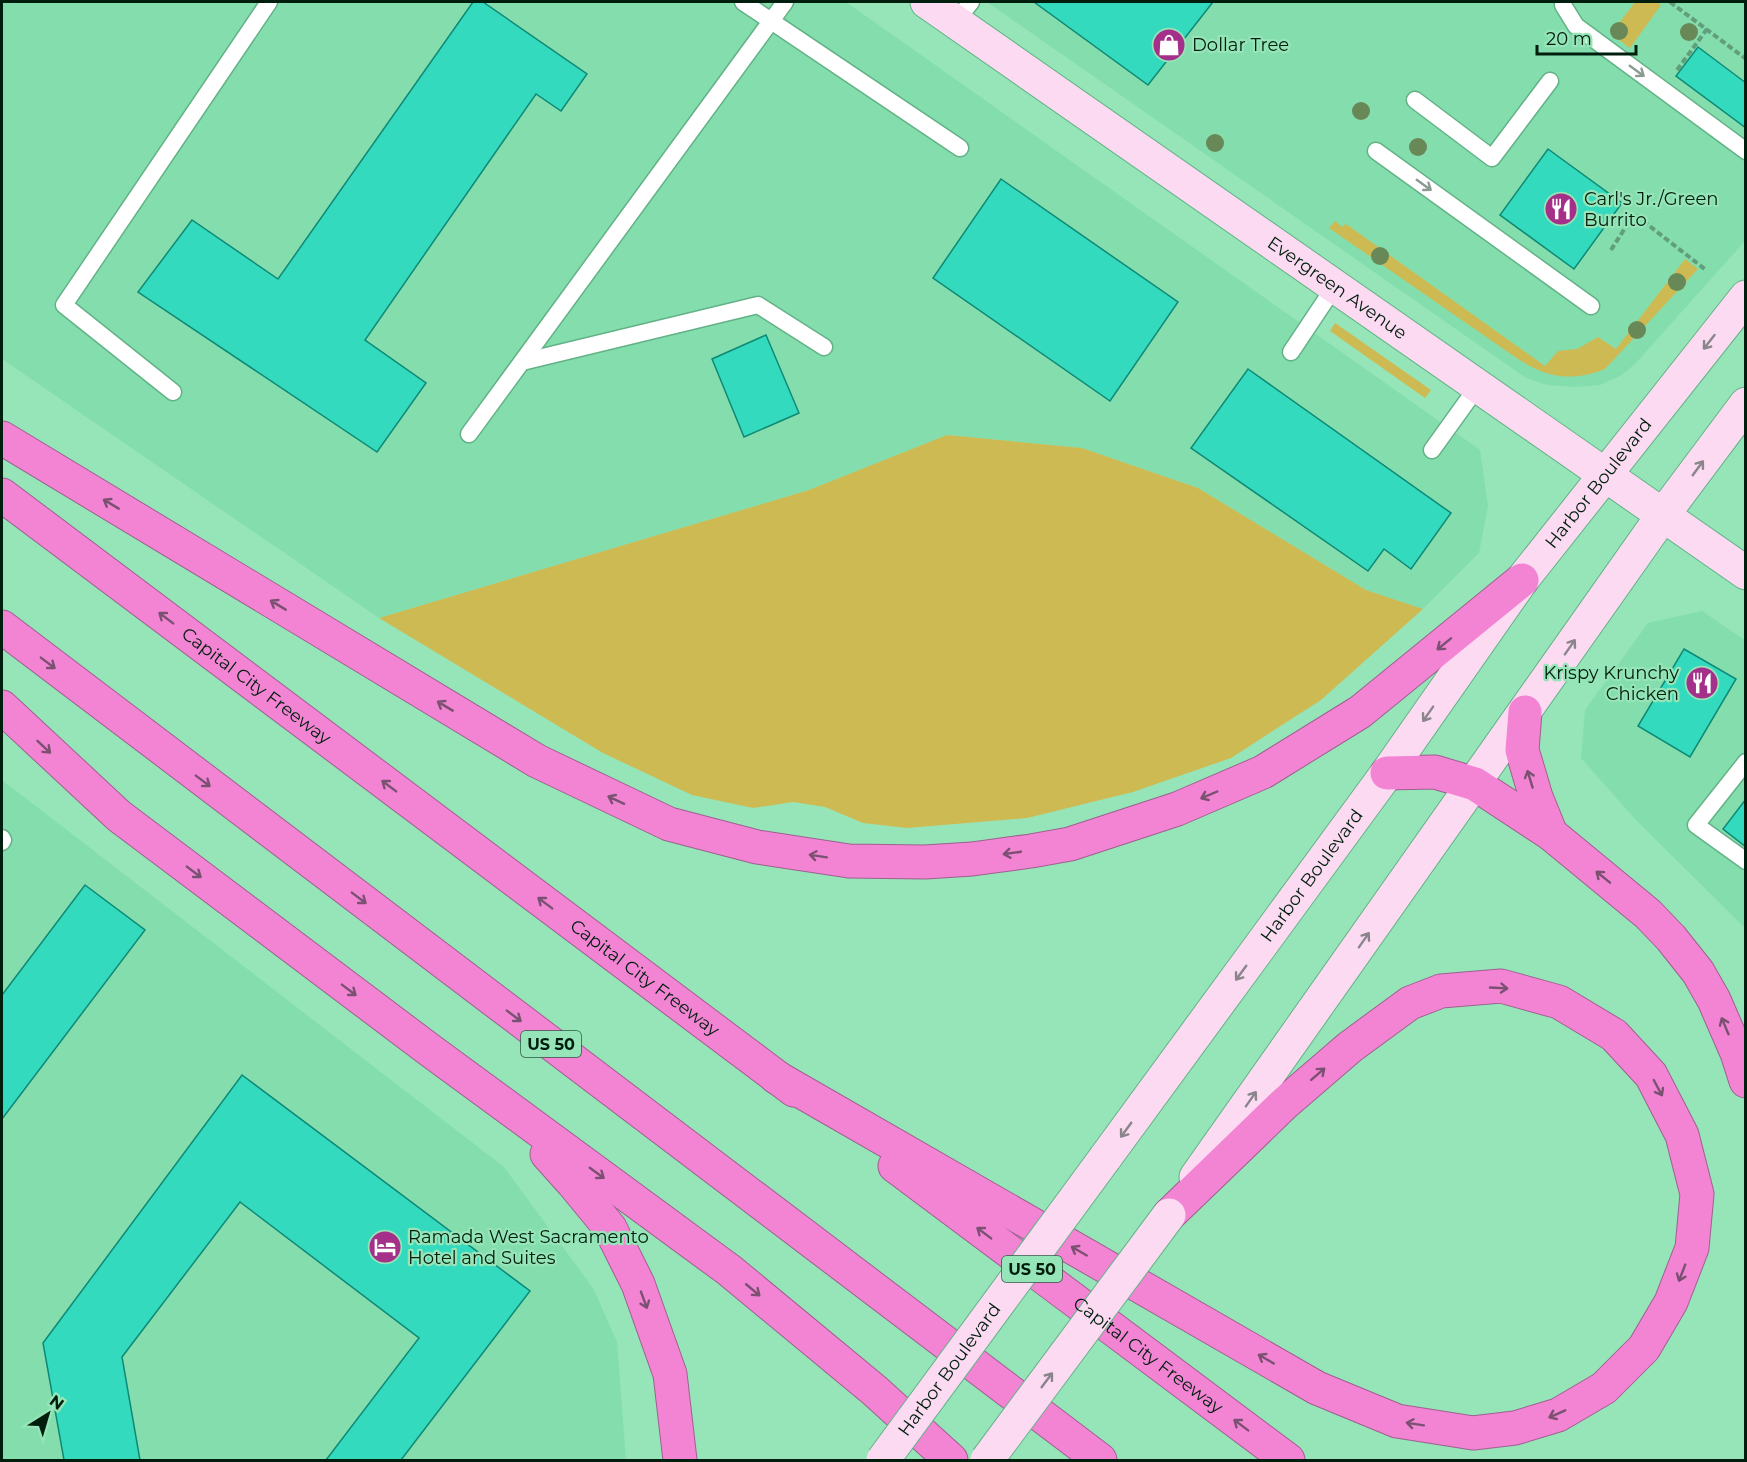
<svg xmlns="http://www.w3.org/2000/svg" width="1747" height="1462" font-family="Montserrat,sans-serif">
	<style>
		.built { fill: #84ddac }
		.green { fill: #ceba53 }
		.building { fill: #33dabe; stroke: #0e8976; stroke-width: 1.5 }
		.lines { fill: none; stroke-linecap: round; stroke-linejoin: round }
		.lane-casing { stroke: #63b287; stroke-width: 19 }
		.secondary-casing { stroke: #63b287; stroke-width: 35 }
		.highway-casing { stroke: #9e608f; stroke-width: 35 }
		.path { stroke: #619f7c; stroke-width: 4; stroke-dasharray: 6 3; stroke-linecap: butt }
		.lane { stroke: #fff; stroke-width: 16 }
		.secondary { stroke: #fbdaf2; stroke-width: 33 }
		.highway { stroke: #f384d4; stroke-width: 33 }
		.secondary-bridge-casing { stroke: #63b287; stroke-width: 35; stroke-linecap: butt }
		.secondary-bridge { stroke: #fbdaf2; stroke-width: 33 }
		.tree { fill: #698858 }
		.oneway { stroke: #8c9a93 }
		.oneway2 { stroke: #8a858b }
		.oneway3 { stroke: #7a5171 }
		.labels { text-anchor: middle; stroke-width: 4.5; stroke-linejoin: round; paint-order: stroke }
		.shield { fill: #96e5b8; stroke: #2d5a41; stroke-width: 1.5 }
		.shield-label { font-size: 16px; font-weight: bold; fill: #001e0e }
		.poi-label { font-size: 18px; fill: #001e0e; stroke: #96e5b8; text-anchor: start }
		.street-label { font-size: 18px; fill: #001e0e; stroke: #96e5b8 }
	</style>
	<rect width="100%" height="100%" fill="#96e5b8"/>
	<g class="built">
		<path d="M2,2h844l634,448 8,56 -9,47 -56,56 -57,-19 -168,-102 -116,-40 -135,-13 -138,55 -430,128 -377,-259z"/>
		<path d="M987,2h758v239l-110,123 -13,11 -22,10 -27,2 -26,-2 -21,-7z"/>
		<path d="M1702,611l43,29v288l-109,-108 -55,-62 4,-48 63,-87z"/>
		<path d="M2,780l502,387 89,121 24,54 9,118h-624z"/>
	</g>
	<g class="green">
		<path d="M1635,2h22l4,3 -31,43 -19,-14z"/>
		<path d="M1335,221l7,6 4,-3 199,142 13,-15 19,-2 21,-12 18,12 69,-90 13,10 -93,100c-33,13 -57,9 -87,-10l-189,-131z"/>
		<path d="M1335,323l96,67 -6,8 -95,-67z"/>
		<path d="M947,435l135,13 116,40 168,102 57,19 -102,91 -90,58 -98,34 -106,26 -120,10 -44,-5 -38,-16 -32,-5 -40,6 -61,-13 -89,-42 -224,-135 430,-128z"/>
	</g>
	<g class="building">
		<path d="M473,2h10l104,72 -26,37 -25,-17 -171,246 61,43 -49,69 -239,-160 54,-72 86,59z"/>
		<path d="M1034,2h179l-65,83z"/>
		<path d="M1698,47l48,36v45l-70,-52z"/>
		<path d="M1548,149l74,54 -48,66 -74,-54z"/>
		<path d="M1001,179l177,123 -68,99 -177,-123z"/>
		<path d="M766,335l33,78 -55,24 -32,-78z"/>
		<path d="M1248,369l203,144 -40,56 -27,-20 -16,22 -177,-123z"/>
		<path d="M1684,649l52,30 -46,78 -52,-31z"/>
		<path d="M1746,799v48l-23,-18z"/>
		<path d="M85,885l60,45 -143,189v-124z"/>
		<path d="M242,1075l288,216 -129,169h-75l93,-122 -179,-136 -118,155 18,103h-76l-21,-117z"/>
	</g>
	<g class="lines">
		<defs>
			<g id="lane">
				<path d="M743,2l217,146"/>
				<path d="M1563,5l13,21 170,125"/>
				<path d="M956,21l15,-19"/>
				<path d="M1415,100l77,58 58,-77"/>
				<path d="M1376,151l215,155"/>
				<path d="M1291,352l44,-66"/>
				<path d="M522,362l236,-57 66,42"/>
				<path d="M173,392l-109,-87 205,-303"/>
				<path d="M469,434l316,-432"/>
				<path d="M1432,450l46,-64"/>
				<path d="M1746,762l-50,63 50,36"/>
				<path d="M2,838l1,2 -1,2"/>
			</g>
			<g id="secondary">
				<path id="s1" d="M927,2l819,571"/>
				<path id="s2" d="M1105,1158l282,-385 135,-193 224,-283"/>
				<path d="M1196,1177l467,-662 83,-111"/>
			</g>
			<g id="highway">
				<path d="M2,438l535,323 132,63 88,23 92,14 76,1 47,-3 59,-8 39,-7 107,-35 86,-37 97,-60 162,-132"/>
				<path id="s3" d="M2,495l792,595"/>
				<path d="M2,627l1098,833"/>
				<path d="M2,707l117,109 312,235 298,219 145,120 77,70"/>
				<path d="M1525,712l-3,38 14,47 15,37"/>
				<path d="M1387,773l48,-1 40,12 76,50 97,80 23,24 27,34 16,28 23,53 9,28"/>
				<path d="M776,1077l541,311 80,33 76,12 42,-5 43,-13 46,-27 40,-40 27,-46 21,-54 5,-54 -15,-59 -31,-60 -37,-40 -55,-33 -58,-16 -60,5 -31,12 -60,44 -65,56 -116,112"/>
				<path d="M547,1154l26,29 37,45 28,56 32,90 10,86"/>
				<path id="s4" d="M895,1166l393,294"/>
			</g>
		</defs>
		<use href="#lane" class="lane-casing"/>
		<use href="#secondary" class="secondary-casing"/>
		<use href="#highway" class="highway-casing"/>
		<g class="path">
			<path d="M1670,2l76,57"/>
			<path d="M1677,70l30,-41"/>
			<path d="M1611,250l23,-36 72,56"/>
		</g>
		<use href="#lane" class="lane"/>
		<use href="#secondary" class="secondary"/>
		<use href="#highway" class="highway"/>
		<defs>
			<g id="secondary-bridge">
				<path id="s5" d="M883,1460l222,-302"/>
				<path d="M987,1460l182,-245"/>
			</g>
		</defs>
		<use href="#secondary-bridge" class="secondary-bridge-casing"/>
		<use href="#secondary-bridge" class="secondary-bridge"/>
	</g>
	<g class="tree">
		<circle cx="1619" cy="31" r="9"/>
		<circle cx="1689" cy="32" r="9"/>
		<circle cx="1361" cy="111" r="9"/>
		<circle cx="1215" cy="143" r="9"/>
		<circle cx="1418" cy="147" r="9"/>
		<circle cx="1380" cy="256" r="9"/>
		<circle cx="1677" cy="282" r="9"/>
		<circle cx="1637" cy="330" r="9"/>
	</g>
	<defs><path id="oneway-shaft" d="M-6 0H5M1.5-3L5.5 0L1.5 3" fill="none" stroke-width="1.6" stroke-linecap="round" stroke-linejoin="round" transform="scale(1.5)"/></defs>
	<g class="oneway">
		<use href="#oneway-shaft" transform="translate(1637 71) rotate(36)"/>
		<use href="#oneway-shaft" transform="translate(1424 185) rotate(36)"/>
	</g>
	<g class="oneway2">
		<use href="#oneway-shaft" transform="translate(1709 342) rotate(128)"/>
		<use href="#oneway-shaft" transform="translate(1698 468) rotate(-54)"/>
		<use href="#oneway-shaft" transform="translate(1570 647) rotate(-55)"/>
		<use href="#oneway-shaft" transform="translate(1428 714) rotate(125)"/>
		<use href="#oneway-shaft" transform="translate(1364 940) rotate(-55)"/>
		<use href="#oneway-shaft" transform="translate(1241 973) rotate(126)"/>
		<use href="#oneway-shaft" transform="translate(1251 1099) rotate(-55)"/>
		<use href="#oneway-shaft" transform="translate(1126 1130) rotate(126)"/>
		<use href="#oneway-shaft" transform="translate(1047 1380) rotate(-53)"/>
	</g>
	<g class="oneway3">
		<use href="#oneway-shaft" transform="translate(111 504) rotate(-149)"/>
		<use href="#oneway-shaft" transform="translate(278 605) rotate(-149)"/>
		<use href="#oneway-shaft" transform="translate(166 618) rotate(-143)"/>
		<use href="#oneway-shaft" transform="translate(1444 644) rotate(141)"/>
		<use href="#oneway-shaft" transform="translate(48 663) rotate(37)"/>
		<use href="#oneway-shaft" transform="translate(445 706) rotate(-149)"/>
		<use href="#oneway-shaft" transform="translate(44 747) rotate(43)"/>
		<use href="#oneway-shaft" transform="translate(1530 779) rotate(-107)"/>
		<use href="#oneway-shaft" transform="translate(203 781) rotate(37)"/>
		<use href="#oneway-shaft" transform="translate(389 786) rotate(-143)"/>
		<use href="#oneway-shaft" transform="translate(1209 795) rotate(157)"/>
		<use href="#oneway-shaft" transform="translate(616 800) rotate(-155)"/>
		<use href="#oneway-shaft" transform="translate(1012 853) rotate(172)"/>
		<use href="#oneway-shaft" transform="translate(818 856) rotate(-171)"/>
		<use href="#oneway-shaft" transform="translate(194 872) rotate(37)"/>
		<use href="#oneway-shaft" transform="translate(1603 877) rotate(-141)"/>
		<use href="#oneway-shaft" transform="translate(359 898) rotate(37)"/>
		<use href="#oneway-shaft" transform="translate(545 903) rotate(-143)"/>
		<use href="#oneway-shaft" transform="translate(1499 988) rotate(3)"/>
		<use href="#oneway-shaft" transform="translate(349 990) rotate(37)"/>
		<use href="#oneway-shaft" transform="translate(514 1016) rotate(37)"/>
		<use href="#oneway-shaft" transform="translate(1725 1026) rotate(-113)"/>
		<use href="#oneway-shaft" transform="translate(1318 1074) rotate(-41)"/>
		<use href="#oneway-shaft" transform="translate(1658 1088) rotate(62)"/>
		<use href="#oneway-shaft" transform="translate(597 1173) rotate(36)"/>
		<use href="#oneway-shaft" transform="translate(984 1233) rotate(-143)"/>
		<use href="#oneway-shaft" transform="translate(1079 1251) rotate(-150)"/>
		<use href="#oneway-shaft" transform="translate(1682 1273) rotate(111)"/>
		<use href="#oneway-shaft" transform="translate(753 1290) rotate(40)"/>
		<use href="#oneway-shaft" transform="translate(644 1300) rotate(70)"/>
		<use href="#oneway-shaft" transform="translate(1266 1359) rotate(-150)"/>
		<use href="#oneway-shaft" transform="translate(1557 1414) rotate(156)"/>
		<use href="#oneway-shaft" transform="translate(1415 1424) rotate(-171)"/>
		<use href="#oneway-shaft" transform="translate(1241 1425) rotate(-143)"/>
	</g>
	<defs>
		<symbol id="shop-disc" viewBox="-11 -11 22 22"><circle r="9.5" fill="#a5308a" stroke="#96e5b8"/><path d="M-5-2.5h2.3a2.7 3.5 0 0 1 5.4 0H5L5.5 6h-11ZM-1.5-2.5h3a1.5 2.3 0 0 0-3 0Z" fill="#fff"/></symbol>
		<symbol id="restaurant-disc" viewBox="-11 -11 22 22"><circle r="9.5" fill="#a5308a" stroke="#96e5b8"/><path d="M-5-6h1v4h1v-4h1v4h1v-4h1v5L-1.5 .5V6h-2V.5L-5-1ZM5-6V6H3V1.5H1.5Q1.5-4 5-6Z" fill="#fff"/></symbol>
		<symbol id="hotel-disc" viewBox="-11 -11 22 22"><circle r="9.5" fill="#a5308a" stroke="#96e5b8"/><path d="M-6-4.5h1.5V1H6V5H4.5V3h-9V5H-6ZM-4 0a1.8 1.8 0 1 1 3.6 0ZM.5 0V-2.5h3Q6-2.5 6 0Z" fill="#fff"/></symbol>
	</defs>
	<g fill-rule="evenodd">
		<use href="#shop-disc" x="1150" y="26" width="38" height="38"/>
		<use href="#restaurant-disc" x="1542" y="190" width="38" height="38"/>
		<use href="#restaurant-disc" x="1683" y="664" width="38" height="38"/>
		<use href="#hotel-disc" x="366" y="1228" width="38" height="38"/>
	</g>
	<g class="labels">
		<g class="shield">
			<rect x="521" y="1031" width="60" height="26" rx="4.5"/>
			<rect x="1002" y="1256" width="60" height="26" rx="4.5"/>
		</g>
		<g class="shield-label">
			<text x="551" y="1050">US 50</text>
			<text x="1032" y="1275">US 50</text>
		</g>
		<g class="poi-label">
			<text x="1192" y="51">Dollar Tree</text>
			<text x="1584" y="205">Carl's Jr./Green<tspan x="1584" dy="21">Burrito</tspan></text>
			<text x="1679" y="679" text-anchor="end">Krispy Krunchy<tspan x="1679" dy="21">Chicken</tspan></text>
			<text x="408" y="1243">Ramada West Sacramento<tspan x="408" dy="21">Hotel and Suites</tspan></text>
		</g>
		<g class="street-label">
			<text dy="6" stroke="none"><textPath href="#s1" startOffset="500">Evergreen Avenue</textPath></text>
			<text dy="6" stroke="none"><textPath href="#s2" startOffset="836">Harbor Boulevard</textPath></text>
			<text dy="6" stroke="none"><textPath href="#s3" startOffset="318">Capital City Freeway</textPath></text>
			<text dy="6" stroke="none"><textPath href="#s2" startOffset="350">Harbor Boulevard</textPath></text>
			<text dy="6" stroke="none"><textPath href="#s3" startOffset="804">Capital City Freeway</textPath></text>
			<text dy="6" stroke="none"><textPath href="#s4" startOffset="316">Capital City Freeway</textPath></text>
			<text dy="6" stroke="none"><textPath href="#s5" startOffset="112">Harbor Boulevard</textPath></text>
		</g>
	</g>
	<rect width="1747" height="1462" fill="none" stroke="#001e0e" stroke-width="6"/>
	<g transform="translate(48 1414) rotate(37)" stroke="#96e5b8" stroke-width="4.5" paint-order="stroke">
	<path d="M0-4.5L10 22L0 15L-10 22Z" fill="#001e0e"/>
	<text y="-9" font-size="16" font-weight="bold" text-anchor="middle" fill="#001e0e">N</text>
	</g>
	<path d="M1537 45v9h99v-9" fill="none" stroke="#001e0e" stroke-width="3"/>
	<text x="1546" y="45" font-size="18" fill="#001e0e" stroke="#96e5b8" stroke-width="4.5" paint-order="stroke">20 m</text>
</svg>
